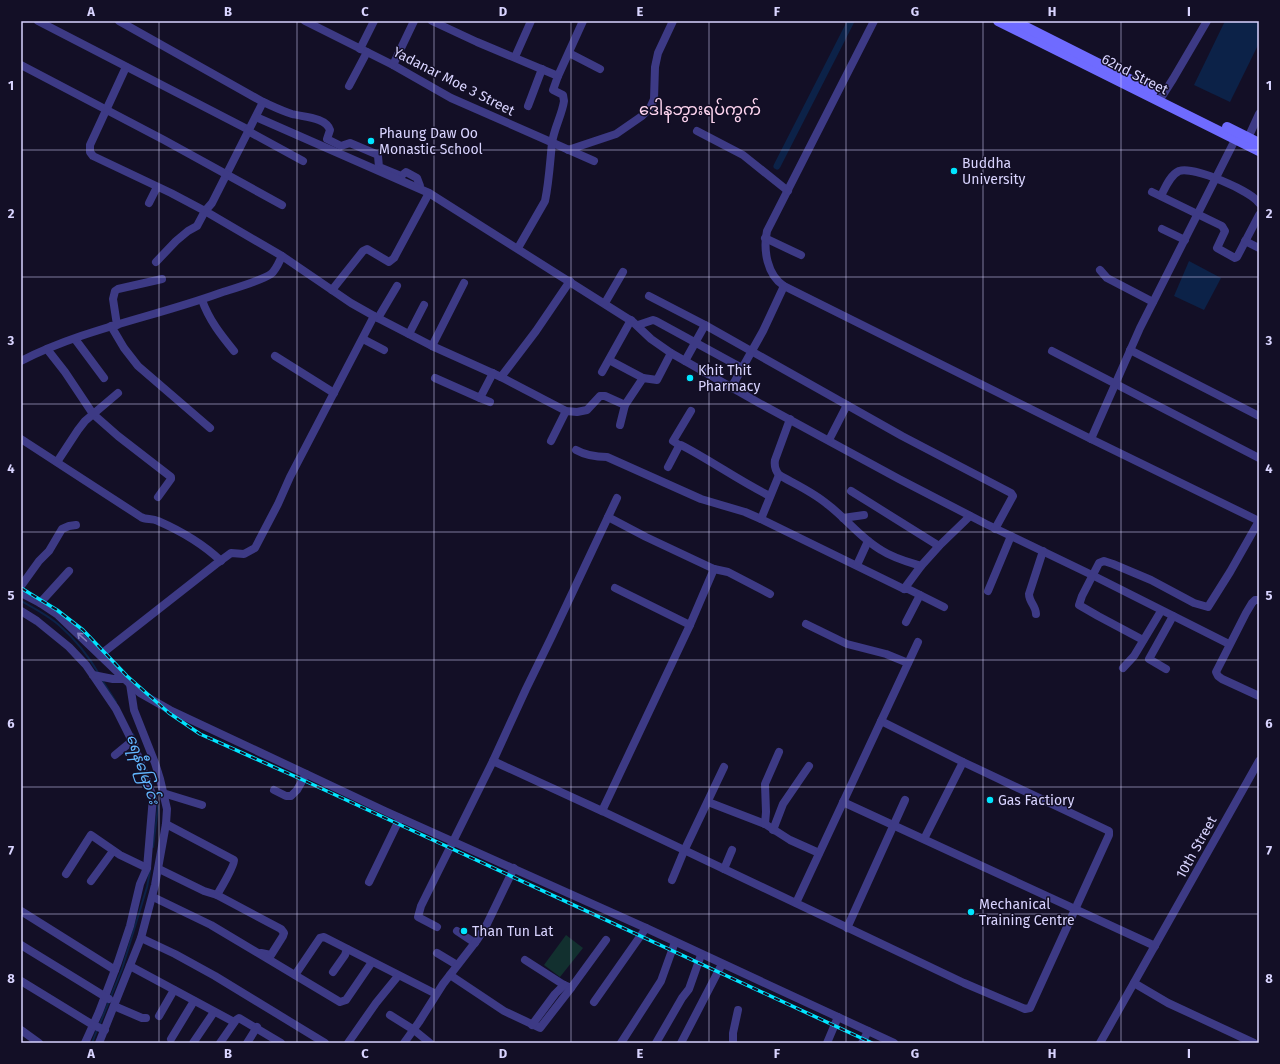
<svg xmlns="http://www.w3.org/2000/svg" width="1280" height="1064" font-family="'Fira Sans','Noto Sans Myanmar',sans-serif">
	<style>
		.green { fill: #12302f }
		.water { fill: #0c2248 }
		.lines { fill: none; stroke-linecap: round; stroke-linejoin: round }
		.stream { stroke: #0c2248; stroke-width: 2 }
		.canal { stroke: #0c2248; stroke-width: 7 }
		.street { stroke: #3d3a85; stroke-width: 8 }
		.secondary { stroke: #6f6bff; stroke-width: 10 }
		.rail-casing { stroke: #00e5ff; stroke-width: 3.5 }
		.rail { stroke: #130f26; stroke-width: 2; stroke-dasharray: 6; stroke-linecap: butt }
		.oneway { stroke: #837fbc }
		.grid { fill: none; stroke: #d9d4ff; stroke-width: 1; stroke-opacity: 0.55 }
		.poi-dot { fill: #00e5ff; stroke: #130f26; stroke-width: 1.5 }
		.labels { text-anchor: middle; stroke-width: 3; stroke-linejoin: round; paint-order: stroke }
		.street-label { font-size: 14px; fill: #d9d4ff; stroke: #130f26 }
		.poi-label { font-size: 14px; fill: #d9d4ff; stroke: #130f26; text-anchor: start }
		.water-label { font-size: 15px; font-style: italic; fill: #62b6ff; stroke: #130f26 }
		.quarter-label { font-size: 16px; fill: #ffd6f0; stroke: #130f26 }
		.neatline { fill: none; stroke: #d9d4ff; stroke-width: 1.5 }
		.grid-label { font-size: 13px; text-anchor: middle; font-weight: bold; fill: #d9d4ff }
	</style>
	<rect width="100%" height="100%" fill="#130f26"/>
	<path class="green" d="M566,935l17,13 -23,29 -16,-12z"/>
	<g class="water">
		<path d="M1225,21h34v22l-29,59 -36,-17z"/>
		<path d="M1189,261l32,17 -17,32 -30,-14z"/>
	</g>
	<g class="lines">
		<g class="stream">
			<path d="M21,601c13,7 28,15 39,25 15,13 29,31 39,48"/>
			<path d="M102,680l14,22"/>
			<path d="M133,734l5,10"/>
			<path d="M153,847l5,-40 -2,-5"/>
			<path d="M99,1026l23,-57 25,-82 3,-16"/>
			<path d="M92,1043l5,-13"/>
		</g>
		<path class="canal" d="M777,166l74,-145"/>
		<g class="street">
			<path d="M38,21l211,109"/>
			<path d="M119,21l144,81 -51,101 -7,8 77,45 69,47 23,13 58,30 69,31 65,34 11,1 10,-2 13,-14h5l20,9 18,-27 14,2 14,-27"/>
			<path d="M305,21l88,44 58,33 143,63"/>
			<path d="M432,21l45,21 81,34 -5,14 10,5 1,6c-2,14 -10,27 -12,42 -2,19 -3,39 -7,58l-27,47"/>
			<path d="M874,21l-107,210c-4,19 0,44 17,55l307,153 168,82"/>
			<path d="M360,49l14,-28"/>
			<path d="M569,53l31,16"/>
			<path d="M515,57l16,-36"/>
			<path d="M21,65l143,75 118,65"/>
			<path d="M393,65l21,-44"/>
			<path d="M126,67l-36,78v7l3,4 78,37 34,18 -8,15 -9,5 -12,10 -20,21"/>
			<path d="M558,76l25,-55"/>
			<path d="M349,86l18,-34"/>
			<path d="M1159,101l14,-22 34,-58"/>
			<path d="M263,102c9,4 19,9 29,12 11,3 34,3 38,16l-3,9 14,7 9,-3 26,11 2,2 1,11 22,9 5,-4 11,6 3,8 -1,2"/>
			<path d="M528,106l14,-37"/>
			<path d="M256,117l173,76 204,129 18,17 20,14 88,50 140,76 87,45 106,51 137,69"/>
			<path d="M248,131l55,30"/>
			<path d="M697,131l46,24 45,36"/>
			<path d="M1248,138l11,-24"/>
			<path d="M568,150l48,-16 26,-18 8,-8 4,-9 1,-32 3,-14 15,-32"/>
			<path d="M1152,192l70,34 3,5 -8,17 18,10 2,-1 22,-42"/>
			<path d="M1161,196c4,-8 9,-21 18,-25 15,-5 72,20 80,32"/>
			<path d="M149,203l8,-16"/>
			<path d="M1162,229l23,11"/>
			<path d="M765,238l36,17"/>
			<path d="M1245,241l14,7"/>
			<path d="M1100,270l7,8 46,24"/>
			<path d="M332,290l31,-39 4,-2 22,13 5,-4 35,-65"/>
			<path d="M649,296l56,29 197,111 109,57 2,3 -18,33"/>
			<path d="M202,300c7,20 19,35 32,51"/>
			<path d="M605,303l18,-31"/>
			<path d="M378,318l19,-32"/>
			<path d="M117,325l-4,-26 2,-8 3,-2 44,-10"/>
			<path d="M638,325l15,-5 3,1 86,47"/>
			<path d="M111,326l13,22 14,18 72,62"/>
			<path d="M409,334l15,-29"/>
			<path d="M75,339l29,39"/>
			<path d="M363,339l21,11"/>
			<path d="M432,346l32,-63"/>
			<path d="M47,349l18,23 28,42 25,22 53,41v2l-13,18"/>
			<path d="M1130,350l129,66"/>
			<path d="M1052,351l207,107"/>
			<path d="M275,356l59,37"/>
			<path d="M609,360l34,18"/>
			<path d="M21,361c62,-32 133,-44 199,-68 12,-4 41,-12 51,-19 5,-4 8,-12 11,-18"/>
			<path d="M685,361l20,-36"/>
			<path d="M602,372l29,-52"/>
			<path d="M501,377l35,-46 34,-50"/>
			<path d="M435,378l45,20 13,-25"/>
			<path d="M731,388l32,-57 21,-45"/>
			<path d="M480,398l10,4"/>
			<path d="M790,419l-15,41c-1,6 0,10 4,15 16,9 34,17 48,29 19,14 33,34 54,46 12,8 27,12 40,16l18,-20 31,-30"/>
			<path d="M620,425l5,-20"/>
			<path d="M21,439l120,78c5,3 11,1 17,4 23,10 45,23 63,40"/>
			<path d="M1091,439l49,-111 98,-194"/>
			<path d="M829,440l18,-35"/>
			<path d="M551,441l15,-30"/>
			<path d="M679,445l-6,-4 18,-30"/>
			<path d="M576,450c9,5 20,7 31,7l94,42 44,13 16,7 143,70h4l36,18"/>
			<path d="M57,462l21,-32 7,-9 33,-28"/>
			<path d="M668,467l11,-21 2,-1c31,16 58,36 89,51"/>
			<path d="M851,491l88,55"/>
			<path d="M608,517l38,20 68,32 14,3 42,22"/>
			<path d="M843,518l21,-3"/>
			<path d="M761,519l18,-44"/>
			<path d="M857,565l11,-24"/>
			<path d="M714,569l-24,56 -88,186 362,172 61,26 5,-1 79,-173v-4l-146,-69 -82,-41"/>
			<path d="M21,586l18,-25 10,-10 13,-22 7,-3 7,-1"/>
			<path d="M615,588l75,37"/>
			<path d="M904,589l17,-23"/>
			<path d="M988,591l23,-55"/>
			<path d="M21,593l19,10 18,12 72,69 10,9 30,17 215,101 261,117 248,115"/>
			<path d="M1259,600h-4l-3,3 -6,10 -30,59 2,4 4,3 37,17"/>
			<path d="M40,603l29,-32"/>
			<path d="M21,611l16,10 32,26 17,18 11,16 19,28 18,36 19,52 -6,71 -7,16 -10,42 -12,36 -19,50 -14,31"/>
			<path d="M1036,614c0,-8 -7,-12 -7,-20l14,-43"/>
			<path d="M906,622l14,-27"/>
			<path d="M806,624l41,20 39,10 22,9"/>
			<path d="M1143,640l-45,-24 -19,-11 3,-9 17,-33 5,-2 9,3 38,16 43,23 14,4 22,-35 29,-51"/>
			<path d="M100,655l116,-91 15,-11 13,1 11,-6 23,-44 12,-27 84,-161"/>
			<path d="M1123,668l11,-12 27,-45"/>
			<path d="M1166,669l-17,-10 24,-43"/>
			<path d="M93,675l20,4h11"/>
			<path d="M115,755l17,-14"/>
			<path d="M493,761l109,50"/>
			<path d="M274,790l12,6h5l6,-6 9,-16"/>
			<path d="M163,793l39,12"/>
			<path d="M708,802l57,22 25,16 29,13"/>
			<path d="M843,802l312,144"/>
			<path d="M166,824l68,36c1,5 -13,28 -17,35"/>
			<path d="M765,824l1,-12 -1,-28 14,-32"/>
			<path d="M773,830l10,-26 26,-38"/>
			<path d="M924,839l39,-77"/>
			<path d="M159,869l45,22 13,4 64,34 3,4 -1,3 -12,19 -10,-2"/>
			<path d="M724,869l8,-19"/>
			<path d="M66,874l25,-39 29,20 27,13"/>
			<path d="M672,880l12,-29 40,-84"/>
			<path d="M91,881l22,-30"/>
			<path d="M369,882l31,-64"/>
			<path d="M153,897l58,28 129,77 6,-2 26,-38"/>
			<path d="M796,903l122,-261"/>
			<path d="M21,911l94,59"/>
			<path d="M437,927l-19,-10 3,-11 72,-145 33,-72 25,-51 66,-140"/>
			<path d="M847,928l58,-128"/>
			<path d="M457,931l18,12"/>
			<path d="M141,938l34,16 40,22 110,67"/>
			<path d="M21,945l88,54"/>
			<path d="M437,953l20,12"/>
			<path d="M525,960l39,25 7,3 35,-48"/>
			<path d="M130,966l104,56"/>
			<path d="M333,972l12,-17 2,-6"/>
			<path d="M295,975l25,-37 4,-1 112,57"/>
			<path d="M450,975l54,36 36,17 31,-40"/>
			<path d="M21,981l72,44 12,5"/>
			<path d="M1134,983l34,20 86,40"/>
			<path d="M594,1002l52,-74"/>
			<path d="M114,1006l28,12h4"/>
			<path d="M390,1015l24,15 16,13"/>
			<path d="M159,1016l15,-26"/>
			<path d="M532,1025l23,-31 9,-9"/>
			<path d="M21,1030l18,13"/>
			<path d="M171,1039l23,-38"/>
			<path d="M99,1043l42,-105 14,-53 11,-61 1,-15 -7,-30 -5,-16 -21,-53 -4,-26"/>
			<path d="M193,1043l21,-31"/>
			<path d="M220,1043l16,-23 3,-2 42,25"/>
			<path d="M247,1043l10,-16"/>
			<path d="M348,1043l28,-40 22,-27"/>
			<path d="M404,1043l15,-21 24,-38 34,-44 9,-14 28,-58"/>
			<path d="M621,1043l40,-62 14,-39"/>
			<path d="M656,1043l26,-45 7,-9 12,-34"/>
			<path d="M681,1043l41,-79"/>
			<path d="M733,1043v-10l5,-23"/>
			<path d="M827,1043l11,-26"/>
			<path d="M862,1043l6,-12"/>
			<path d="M1100,1043l159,-282"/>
		</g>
		<g class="secondary">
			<path d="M998,21l261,130"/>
			<path d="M1014,21l139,70"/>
			<path d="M1227,127l32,16"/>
		</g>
		<defs>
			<path id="rail" d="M21,588l36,22 26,20 44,46 42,37 31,21 103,46 569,263"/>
		</defs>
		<use href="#rail" class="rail-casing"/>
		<use href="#rail" class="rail"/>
	</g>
	<defs><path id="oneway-shaft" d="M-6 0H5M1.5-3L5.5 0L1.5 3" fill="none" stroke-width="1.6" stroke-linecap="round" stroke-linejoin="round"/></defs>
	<use class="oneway" href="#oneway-shaft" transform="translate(82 637) rotate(-138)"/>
	<path class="grid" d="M159,21v1022M297,21v1022M434,21v1022M571,21v1022M709,21v1022M846,21v1022M983,21v1022M1121,21v1022M21,150h1238M21,277h1238M21,404h1238M21,532h1238M21,660h1238M21,787h1238M21,914h1238"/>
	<g class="poi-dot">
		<circle cx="371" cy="141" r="4"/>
		<circle cx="954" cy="171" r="4"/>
		<circle cx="690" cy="378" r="4"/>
		<circle cx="990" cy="800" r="4"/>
		<circle cx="971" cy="912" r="4"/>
		<circle cx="464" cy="931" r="4"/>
	</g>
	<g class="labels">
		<g class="street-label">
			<text transform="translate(1135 74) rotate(27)" y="5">62nd Street</text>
			<text transform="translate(454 81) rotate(27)" y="5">Yadanar Moe 3 Street</text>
			<text transform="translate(1196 847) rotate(-61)" y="5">10th Street</text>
		</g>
		<g class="poi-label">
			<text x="379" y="138">Phaung Daw Oo<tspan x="379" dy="16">Monastic School</tspan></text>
			<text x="962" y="168">Buddha<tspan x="962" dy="16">University</tspan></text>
			<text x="698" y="375">Khit Thit<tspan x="698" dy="16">Pharmacy</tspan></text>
			<text x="998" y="805">Gas Factiory</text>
			<text x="979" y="909">Mechanical<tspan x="979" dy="16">Training Centre</tspan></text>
			<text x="472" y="936">Than Tun Lat</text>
		</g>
		<g class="water-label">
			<text transform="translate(143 769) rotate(71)" y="5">ရေနီမြောင်း</text>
		</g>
		<g class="quarter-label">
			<text x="700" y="115">ဒေါနဘွားရပ်ကွက်</text>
		</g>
	</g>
	<rect width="1280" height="1064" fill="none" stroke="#130f26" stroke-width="44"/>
	<rect x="22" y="22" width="1236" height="1020" class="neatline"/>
	<g class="grid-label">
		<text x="91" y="16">A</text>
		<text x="228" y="16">B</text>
		<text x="365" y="16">C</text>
		<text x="503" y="16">D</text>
		<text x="640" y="16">E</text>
		<text x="777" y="16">F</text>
		<text x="915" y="16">G</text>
		<text x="1052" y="16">H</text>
		<text x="1189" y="16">I</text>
		<text x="11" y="90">1</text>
		<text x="1269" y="90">1</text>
		<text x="11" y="218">2</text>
		<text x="1269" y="218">2</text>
		<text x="11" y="345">3</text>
		<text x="1269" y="345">3</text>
		<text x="11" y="473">4</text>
		<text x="1269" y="473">4</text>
		<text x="11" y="600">5</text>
		<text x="1269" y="600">5</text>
		<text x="11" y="728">6</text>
		<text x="1269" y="728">6</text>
		<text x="11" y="855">7</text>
		<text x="1269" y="855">7</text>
		<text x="11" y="983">8</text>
		<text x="1269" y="983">8</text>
		<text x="91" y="1058">A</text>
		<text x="228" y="1058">B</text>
		<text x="365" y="1058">C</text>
		<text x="503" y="1058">D</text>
		<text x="640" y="1058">E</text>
		<text x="777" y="1058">F</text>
		<text x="915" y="1058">G</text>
		<text x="1052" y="1058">H</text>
		<text x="1189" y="1058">I</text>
	</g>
</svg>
